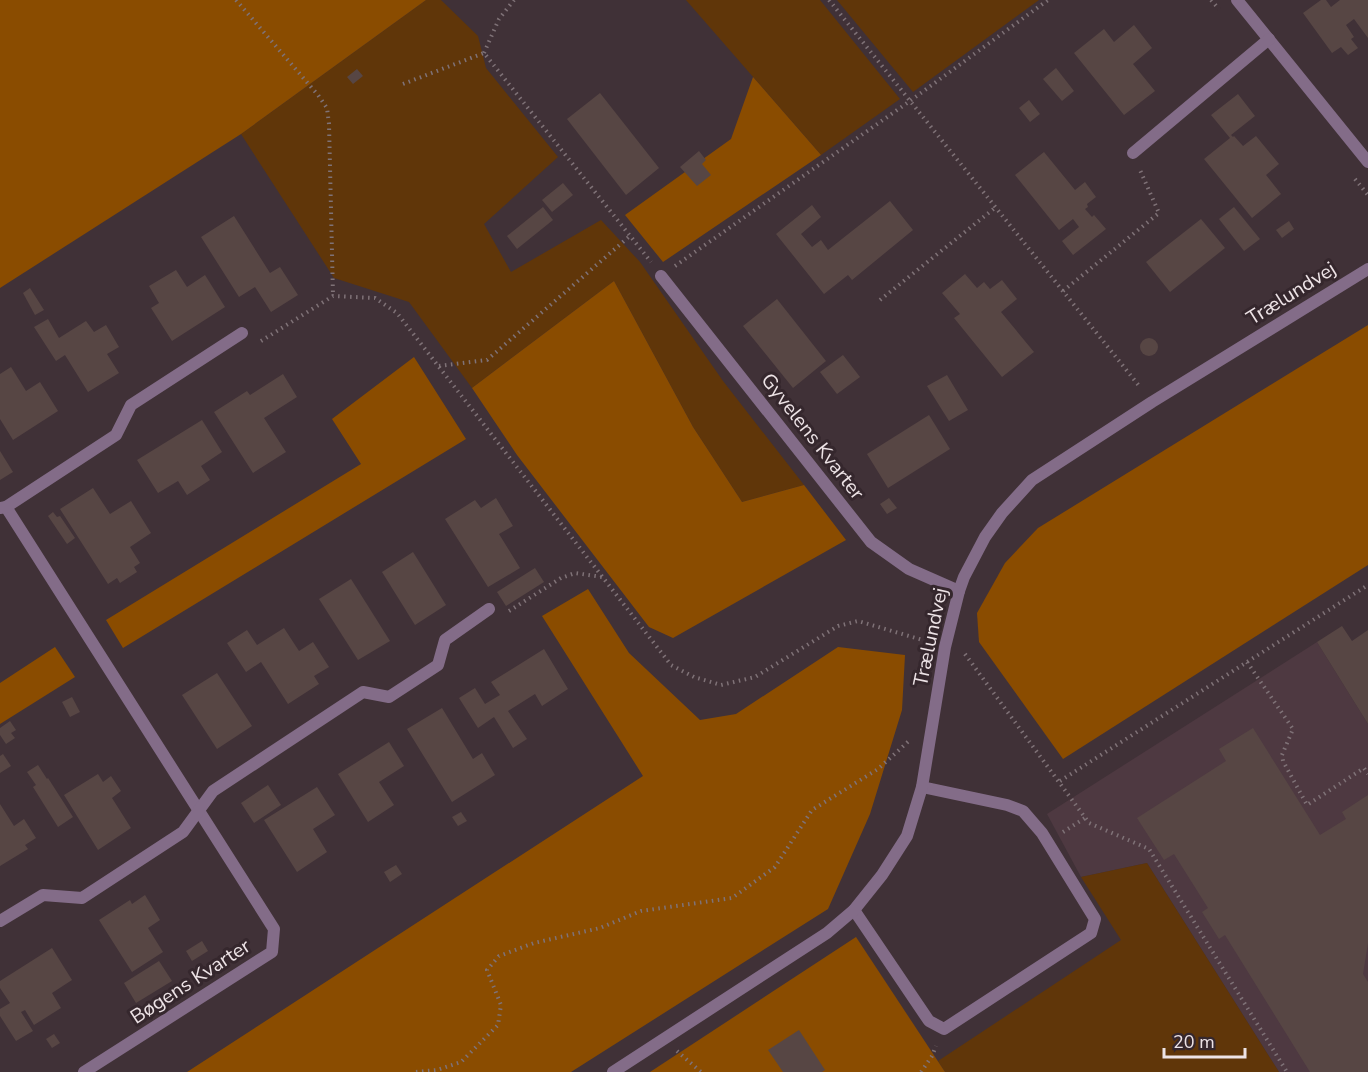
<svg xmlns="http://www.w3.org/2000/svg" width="1368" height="1072" font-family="'Nunito Sans',sans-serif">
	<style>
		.built { fill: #4e3941 }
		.green { fill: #603609 }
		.forest { fill: #8a4c00 }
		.building { fill: #574644 }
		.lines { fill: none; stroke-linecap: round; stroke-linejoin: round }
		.path { stroke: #7f7277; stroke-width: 4; stroke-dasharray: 1.5 4.5; stroke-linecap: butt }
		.service { stroke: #836c88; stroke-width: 12 }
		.minor { stroke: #836c88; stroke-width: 12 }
		.tertiary { stroke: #836c88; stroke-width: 12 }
		.labels { text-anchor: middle; stroke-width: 6; stroke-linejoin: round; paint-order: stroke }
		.street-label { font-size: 20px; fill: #ede3e6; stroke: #35272d }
	</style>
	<rect width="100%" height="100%" fill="#403137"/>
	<path class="built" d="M1317,642l51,82v348h-89l-132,-209 -66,14 -34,-63z"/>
	<g class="green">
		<path d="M426,0h15l37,36 8,32 72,89 -74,67 27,48 90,-52 39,42 83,119 81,104 -62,17 -49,-75 -79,-146 -142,107 -63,-86 -75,-24 -93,-144z"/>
		<path d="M686,0h134l80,99 -79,56z"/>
		<path d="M837,0h202l-126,92z"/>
		<path d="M1147,863l132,209h-334l-7,-11 183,-121 -40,-63z"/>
	</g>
	<g class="forest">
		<path d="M0,0h426l-185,134 -241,154z"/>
		<path d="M753,77l68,78 -158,107 -38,-47 106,-76z"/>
		<path d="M614,281l79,146 49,75 62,-17 42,55 -173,98 -24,-11 -132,-172 -45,-67z"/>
		<path d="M1368,325v240l-305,194 -84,-117 -2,-29 28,-50 33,-35z"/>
		<path d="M414,357l52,82 -343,209 -17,-28 255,-156 -29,-45z"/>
		<path d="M588,589l41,64 71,67 36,-6 102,-67 67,8 -3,55 -32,104 -42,95 -257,163h-384l456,-296 -101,-160z"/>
		<path d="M55,647l20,30 -75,47v-41z"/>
		<path d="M856,937l89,135h-295z"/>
	</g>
	<g class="building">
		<path d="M1321,0h5l5,7 9,-7h28v38l-14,-19 -8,6 8,12 -3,2 7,9 -10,7 -7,-8 -9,6 -29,-40z"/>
		<path d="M1134,25l18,23 -19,16 22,27 -31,24 -50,-62 30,-24 10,13z"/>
		<path d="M1056,68l18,23 -12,10 -19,-22z"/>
		<path d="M357,69l6,7 -10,8 -6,-7z"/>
		<path d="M600,93l59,75 -33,27 -59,-76z"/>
		<path d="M1238,94l17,22 -24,19 2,2 1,-1 9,10 13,-10 23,28 -13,11 15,19 -29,24 -48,-59 26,-21 -19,-23z"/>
		<path d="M1029,100l11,14 -10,8 -11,-14z"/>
		<path d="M699,151l7,9 -4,4 9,11 -14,11 -17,-19z"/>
		<path d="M1044,152l31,38 10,-8 11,15 -9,7 1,3 -3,2 7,8 2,-2 12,14 -33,26 -11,-14 17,-14 -6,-8 -14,11 -44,-55z"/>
		<path d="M563,183l10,12 -21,17 -10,-12z"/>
		<path d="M890,201l23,29 -61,50 -4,-5 -24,19 -48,-60 36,-29 9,12 -20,17 11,13 9,-7 7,10z"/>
		<path d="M543,207l10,13 -36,29 -10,-13z"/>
		<path d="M1234,207l26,32 -16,12 -25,-32z"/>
		<path d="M234,216l36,57 10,-6 18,28 -27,17 -16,-25 -16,10 -38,-60z"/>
		<path d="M1201,219l24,29 -55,44 -24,-30z"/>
		<path d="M1289,221l5,8 -12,9 -6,-8z"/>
		<path d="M176,270l11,17 18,-12 20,32 -53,34 -21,-33 8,-5 -10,-17z"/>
		<path d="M965,274l12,14 7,-6 6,7 12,-9 15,19 -16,13 33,40 -32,25 -48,-59 6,-4 -18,-21z"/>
		<path d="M30,288l14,22 -9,5 -12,-22z"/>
		<path d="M777,299l49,62 -33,27 -50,-62z"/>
		<path d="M48,319l11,19 27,-17 8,11 12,-7 13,22 -12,7 12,19 -31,19 -23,-37 -9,6 -22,-34z"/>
		<circle cx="1149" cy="347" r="9"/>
		<path d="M843,355l17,22 -23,17 -17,-22z"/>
		<path d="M11,367l15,24 14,-9 18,29 -45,29 -13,-21v-45z"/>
		<path d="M283,374l14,23 -33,21 22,34 -33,21 -39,-61 33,-21 3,4z"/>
		<path d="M947,375l21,35 -19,11 -22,-35z"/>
		<path d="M929,415l21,34 -62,39 -21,-34z"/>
		<path d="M202,420l20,32 -21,14 9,14 -23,15 -9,-14 -20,12 -21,-33z"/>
		<path d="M0,451l13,21 -13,8z"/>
		<path d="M93,488l17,26 21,-13 20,32 -21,14 10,16 -6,4 3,5 -17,11 -3,-5 -9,6 -48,-75z"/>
		<path d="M496,498l17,28 -14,8 21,34 -32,19 -43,-68 30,-19 6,8z"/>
		<path d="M889,498l8,10 -10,6 -7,-10z"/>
		<path d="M53,512l4,5 3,-1 15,22 -8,6 -19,-28z"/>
		<path d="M413,552l33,53 -31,20 -33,-53z"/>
		<path d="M535,568l9,14 -38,24 -9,-14z"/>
		<path d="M351,579l39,62 -32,19 -39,-61z"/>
		<path d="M1342,626l10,15 16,-11v94l-51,-82z"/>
		<path d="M284,628l15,23 14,-9 16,25 -15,9 5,8 -31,20 -27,-42 -15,10 -19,-29 20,-13 10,15z"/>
		<path d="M544,649l24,40 -26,17 -7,-12 -27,17 19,28 -14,9 -19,-31 -16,11 -19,-30 16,-10 10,16 15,-9 -9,-13z"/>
		<path d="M217,673l35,53 -35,23 -35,-54z"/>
		<path d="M72,697l8,15 -10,5 -8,-15z"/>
		<path d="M442,708l31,51 9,-6 13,22 -43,27 -45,-73z"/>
		<path d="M10,721l6,9 -5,3 4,5 -9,6 -6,-9v-7z"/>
		<path d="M1253,728l67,107 26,-16 -4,-7 26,-17v148l-5,31 5,8v89l-2,1h-56l-85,-137 -6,4 -17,-27 6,-4 -34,-54 -10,6 -27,-42 89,-57 -7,-12z"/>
		<path d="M389,742l15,24 -25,16 15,23 -26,17 -30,-48z"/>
		<path d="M3,754l8,12 -11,7v-17z"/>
		<path d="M38,765l9,14 1,-1 25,39 -15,10 -25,-40 3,-2 -9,-13z"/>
		<path d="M98,774l5,8 8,-6 10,15 -9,7 19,30 -33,22 -34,-55z"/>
		<path d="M268,785l13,20 -27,18 -13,-20z"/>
		<path d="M317,787l18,28 -22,14 14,23 -30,20 -33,-52z"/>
		<path d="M0,804l14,22 10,-7 12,19 -11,7 3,4 -28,17z"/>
		<path d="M461,812l6,9 -9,5 -6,-9z"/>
		<path d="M396,865l6,9 -12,8 -6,-10z"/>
		<path d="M145,895l15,25 -12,8 15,24 -31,20 -33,-52 31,-20 2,4z"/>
		<path d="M202,941l6,10 -16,10 -6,-10z"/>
		<path d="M52,948l20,32 -20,13 9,15 -27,17 -9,-15 -4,2 12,19 -17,10 -16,-25v-7l10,-6 -10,-15v-7z"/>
		<path d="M159,961l13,20 -36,22 -12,-20z"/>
		<path d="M799,1030l26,40 -3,2h-39l-15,-22z"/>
		<path d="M54,1034l6,9 -8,5 -6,-9z"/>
	</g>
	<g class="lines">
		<g class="path">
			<path d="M236,0l82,95 9,13 2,16 4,172"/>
			<path d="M829,0l311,387"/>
			<path d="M1211,0l8,9"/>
			<path d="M484,53l15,-34 15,-19"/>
			<path d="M403,84l81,-31 167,209"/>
			<path d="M1355,179l13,16"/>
			<path d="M675,266l235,-165 138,-101"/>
			<path d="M1063,291l96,-78 -19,-43"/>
			<path d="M880,300l116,-93"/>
			<path d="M261,341l72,-45 42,2 22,15 274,352 23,12 27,8 34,-8 83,-51 20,-5 68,20"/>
			<path d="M439,366l48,-6 144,-125"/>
			<path d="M509,611l52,-33 14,-5 27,4"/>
			<path d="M965,654l124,169 60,26 138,223"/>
			<path d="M1247,662l46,67 -11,26 1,6 24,44 57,-37 4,6"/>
			<path d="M1060,781l308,-196"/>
			<path d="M1063,832l22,-14"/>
			<path d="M677,1051l24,21"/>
			<path d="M416,1072l21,-2 24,-8 37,-37 3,-20 -14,-35 12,-14 35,-13 66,-15 41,-17 91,-13 43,-31 37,-57 66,-41 32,-29"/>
			<path d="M921,1072l11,-16 4,-10"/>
		</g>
		<path class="service" d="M854,910l75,111 15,8 147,-96 4,-14 -53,-86 -19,-22 -16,-6 -85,-18"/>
		<g class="minor">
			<path d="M1237,0l131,162"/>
			<path d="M1133,153l136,-114"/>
			<path d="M661,276l210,266 38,27 50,22"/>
			<path d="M6,507l268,422 -2,23 -188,120"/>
			<path d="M0,508l6,-1 110,-72 15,-30 111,-72"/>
			<path d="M0,921l43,-26 39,3 101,-66 30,-41 150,-99 26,5 49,-32 7,-25 44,-31"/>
		</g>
		<path class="tertiary" d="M613,1072l214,-139 27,-23 28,-35 25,-39 15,-49 23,-140 14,-56 5,-14 21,-40 17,-24 30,-33 120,-78 216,-133"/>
	</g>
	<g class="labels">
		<g class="street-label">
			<text transform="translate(1291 293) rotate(-32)" y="7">Trælundvej</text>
			<text transform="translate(813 436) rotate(52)" y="7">Gyvelens Kvarter</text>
			<text transform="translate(930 637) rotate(-78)" y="7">Trælundvej</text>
			<text transform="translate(190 981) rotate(-33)" y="7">Bøgens Kvarter</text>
		</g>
	</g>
	<path d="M1164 1048v9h81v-9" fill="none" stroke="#ede3e6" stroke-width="3"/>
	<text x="1173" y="1048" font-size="18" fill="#ede3e6" stroke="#35272d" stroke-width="4.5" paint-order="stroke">20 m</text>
</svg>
